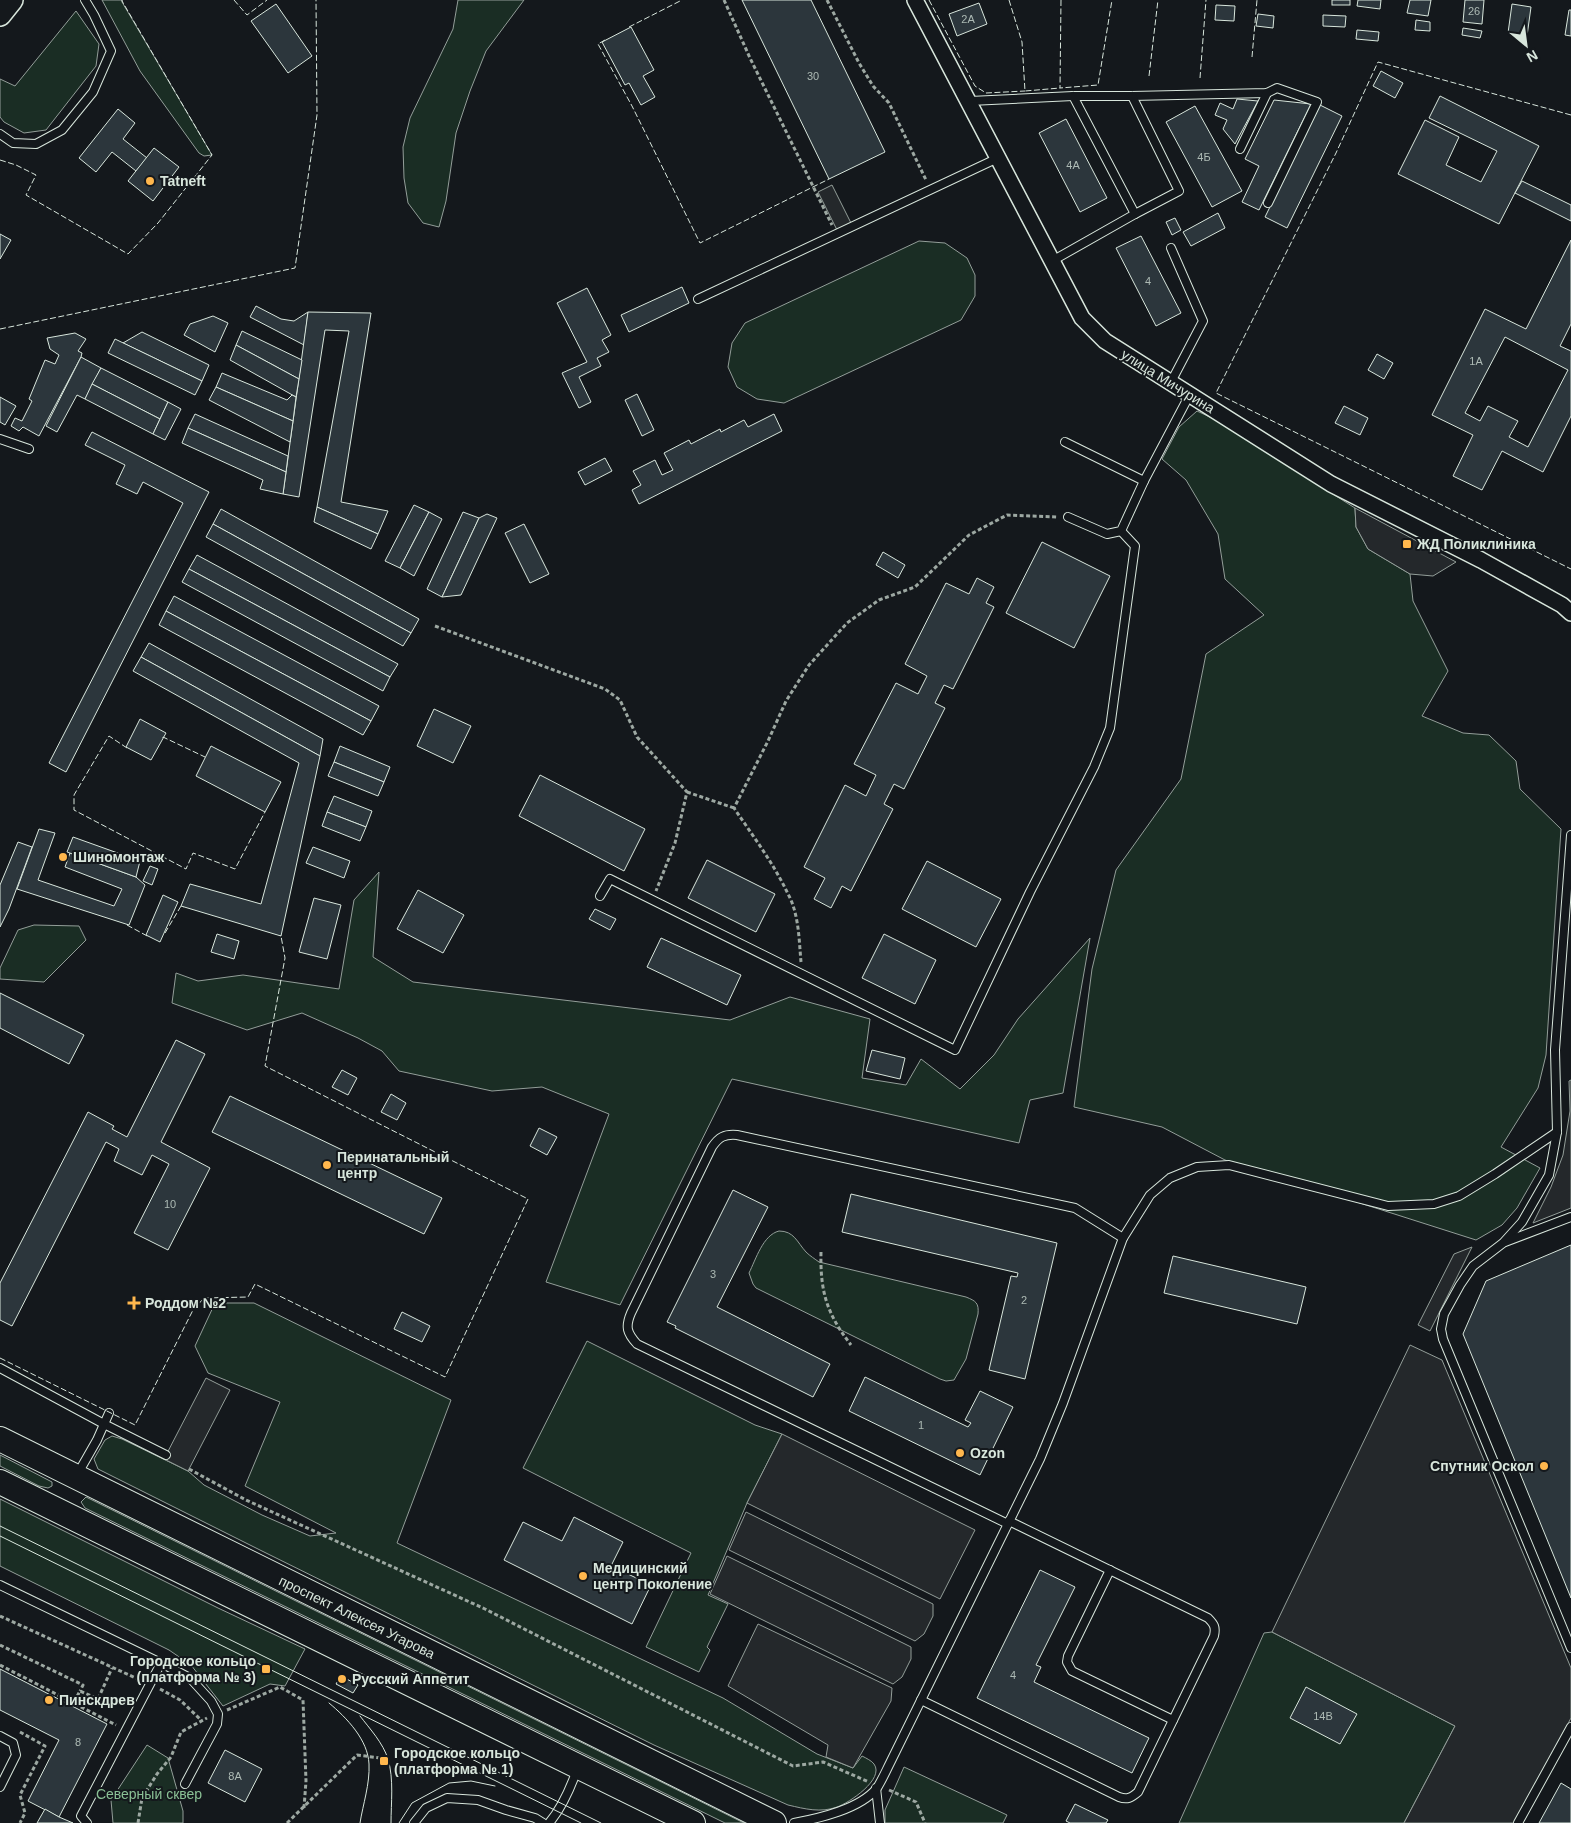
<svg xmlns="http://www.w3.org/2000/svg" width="1571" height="1823" font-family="Helvetica,sans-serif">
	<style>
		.green { fill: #1a2d24; stroke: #939e99 }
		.parking { fill: #24282b; stroke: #939e99 }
		.building { fill: #2c363c; stroke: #d8e6dc; fill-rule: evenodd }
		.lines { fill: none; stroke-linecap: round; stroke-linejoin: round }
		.lane-casing { stroke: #d8e6dc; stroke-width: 10 }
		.street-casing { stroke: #d8e6dc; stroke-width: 18 }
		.secondary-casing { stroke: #d8e6dc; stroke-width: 24 }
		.primary-casing { stroke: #d8e6dc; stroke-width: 26 }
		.path { stroke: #9da8a2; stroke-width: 3; stroke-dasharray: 4 2.5; stroke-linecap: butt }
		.lane { stroke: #14181c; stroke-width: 8 }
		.street { stroke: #14181c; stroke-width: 15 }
		.secondary { stroke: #14181c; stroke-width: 21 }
		.primary { stroke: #14181c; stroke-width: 24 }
		.tram { stroke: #d8e6dc; stroke-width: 1 }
		.fence { stroke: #d8e6dc; stroke-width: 1; stroke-dasharray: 6 2.5; stroke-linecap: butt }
		.poi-dot { fill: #ffb74d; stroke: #14181c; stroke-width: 2 }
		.labels { text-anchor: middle; stroke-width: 4; stroke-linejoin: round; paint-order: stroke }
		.number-label { font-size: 11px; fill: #adbab4 }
		.poi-label { font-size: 14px; font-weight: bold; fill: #d8e6dc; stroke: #14181c; text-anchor: start }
		.street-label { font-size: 14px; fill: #d8e6dc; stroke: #14181c }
		.park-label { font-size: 14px; fill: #8ac095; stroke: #14181c }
	</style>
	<rect width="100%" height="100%" fill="#14181c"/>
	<g class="green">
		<path d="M102,0h20v2l90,153 -8,1 -5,-3 -59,-82z"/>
		<path d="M458,0h66l-38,51 -16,40 -14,42 -10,68 -7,26 -16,-4 -15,-20 -4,-25 -1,-31 7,-29 43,-89z"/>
		<path d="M76,11l23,33 -3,22 -50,64 -22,3 -20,-11 -4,-5v-38l15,7z"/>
		<path d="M919,241l26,2 22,15 8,17v21l-14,24 -177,83 -27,-4 -20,-12 -9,-20 4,-24 13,-20z"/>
		<path d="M1197,411l15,7 143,90 1,19 12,22 42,25 3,27 35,70 -26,45 41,17 26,2 27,26 4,28 41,40 -15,226 -8,33 -37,59 39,21 -23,40 -15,17 -26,15 -251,-80 -63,-33 -88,-20 18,-138 24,-99 65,-91 25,-125 58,-39 -39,-36 -7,-45 -32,-54 -24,-21 17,-32z"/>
		<path d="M379,872l-6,85 40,25 317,38 60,-23 80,22 -8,59 44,7 15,-26 39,30 34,-34 24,-36 72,-81 -27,155 -33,7 -11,43 -287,-64 -112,226 -74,-23 63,-168 -67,-27 -50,4 -93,-20 -17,-20 -24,-13 -56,-25 -55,17 -75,-27 4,-30 22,8 45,-6 96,14 15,-89z"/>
		<path d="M34,925l45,1 7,14 -42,42 -44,-3v-11l18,-38z"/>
		<path d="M779,1231c15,0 18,11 27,21 4,4 9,7 13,10l147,35c10,4 13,6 12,17l-12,45 -12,21 -8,1 -6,-2 -184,-91 -3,-4 -4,-11c7,-14 14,-38 30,-42z"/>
		<path d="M215,1303h39l197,97 -54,143 326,155 94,56 36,14 9,-12c4,2 10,5 12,8 11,15 -25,39 -37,43 -16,6 -32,2 -49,-2l-134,-60 -392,-194 -164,-82 -4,-10 11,-19 7,-4 10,3 66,32 16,14 58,30 48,21 26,-3 -91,-47 35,-84 -72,-29 -13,-27z"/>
		<path d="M587,1341l168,84 27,9 -35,69 -39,92 20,9 -21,43 3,3 -11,22 -53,-25 45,-94 -168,-85z"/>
		<path d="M0,1455l52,27v4l-4,2 -9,-2 -39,-20z"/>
		<path d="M86,1497l658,326h-19l-640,-315 -4,-6z"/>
		<path d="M0,1499l218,109 87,41 -20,37 -15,-2 -47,22 -32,-41 -22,-15 -169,-84z"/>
		<path d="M1272,1632l183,94 -51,97h-225l85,-190z"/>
		<path d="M147,1745l21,13 15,53v12h-70l-2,-23z"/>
		<path d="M904,1767l103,48 -4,8h-118v-13z"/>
	</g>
	<g class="parking">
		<path d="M832,185l19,38 -14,7 -19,-38z"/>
		<path d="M1355,508l101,54 -23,14 -23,-2 -42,-25 -12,-22z"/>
		<path d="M1571,1080v128l-38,15 18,-36 12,-32 7,-44 -1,-30z"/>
		<path d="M1472,1247l-42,84 -12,-6 36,-71z"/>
		<path d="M1410,1345l32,15 129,308v50l-56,105h-111l51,-97 -183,-94z"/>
		<path d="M206,1378l24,12 -42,81 -24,-12z"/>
		<path d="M782,1434l193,96 -35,69 -193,-96z"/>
		<path d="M746,1512l187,92v12l-9,18 -9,7 -186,-91z"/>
		<path d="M727,1556l184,91v12l-9,18 -9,7 -183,-90z"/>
		<path d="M758,1624l134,64 -1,13 -38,67 -27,-11 2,-12 -100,-59z"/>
	</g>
	<g class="building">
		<path d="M742,0h69l74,152 -56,27z"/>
		<rect x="1332" y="0" width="18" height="5"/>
		<path d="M1358,0h23l-1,9 -23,-3z"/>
		<path d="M1410,0h21l-3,16 -21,-3z"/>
		<path d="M1465,0h19l-2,24 -19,-2z"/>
		<path d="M979,3l8,21 -30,12 -8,-22z"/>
		<path d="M276,4l36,52 -24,17 -37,-52z"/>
		<path d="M1512,4l19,3 -4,29 -19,-3z"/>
		<path d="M1216,5l19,1 -1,15 -19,-1z"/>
		<path d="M1569,10h2v26l-6,-1z"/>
		<path d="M1258,14l16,2 -1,12 -17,-2z"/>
		<path d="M1323,15l23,1 -1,11 -22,-1z"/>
		<path d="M1416,20l14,2v9l-15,-1z"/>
		<path d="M631,27l23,43 -11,6 12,21 -14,8 -12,-22 -4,2 -23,-43z"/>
		<path d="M1463,28l19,3 -2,7 -18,-3z"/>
		<path d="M1357,30l22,2 -1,9 -22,-2z"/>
		<path d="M1381,71l22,12 -8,15 -22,-12z"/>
		<path d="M1440,96l99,50 -40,78 -101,-50 27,-54 34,17 -13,28 35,17 16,-31 -68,-33z"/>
		<path d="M1237,99l21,2 -23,43 -12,-15 4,-9 -12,-5 5,-12 13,6z"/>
		<path d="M1274,100l37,4 -52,106 -17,-8 17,-36 -14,-7z"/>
		<path d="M1320,105l22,11 -55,112 -22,-11z"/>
		<path d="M1195,106l47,85 -30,16 -46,-85z"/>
		<path d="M118,109l17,14 -12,16 24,19 -11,13 -24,-19 -16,20 -17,-14z"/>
		<path d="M1066,119l41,79 -27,14 -41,-79z"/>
		<path d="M154,148l25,19 -26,34 -25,-20z"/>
		<path d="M1522,181l49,24v16l-56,-28z"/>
		<path d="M1218,213l7,15 -34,18 -8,-14z"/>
		<path d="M1175,218l6,12 -9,5 -6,-13z"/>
		<path d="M0,234l11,6 -11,19z"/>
		<path d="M1141,236l40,77 -25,13 -40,-78z"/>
		<path d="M1571,240v84l-11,22 11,5v65l-28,56 -41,-21 -20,39 -29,-14 20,-41 -41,-20 53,-106 41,20zM1505,337l63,33 -40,77 -19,-10 9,-16 -30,-15 -8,15 -15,-8z"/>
		<path d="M682,287l7,16 -60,29 -8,-17z"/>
		<path d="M587,288l24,47 -9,5 7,12 -12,6 4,8 -22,11 12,25 -12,6 -17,-35 25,-11 -30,-59z"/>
		<path d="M256,306l25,13 13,2 14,-9 -4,33 -54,-28z"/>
		<path d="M308,312l63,1 -30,189 47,9 -10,23 -61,-27 32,-176 -24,-1 -26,167 -16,-3z"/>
		<path d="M213,316l15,7 -13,29 -31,-17 6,-11z"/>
		<path d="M242,331l60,29 -3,19 -63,-34z"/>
		<path d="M142,332l67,33 -7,16 -79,-38z"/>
		<path d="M75,333l11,6 -8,12 4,2 -1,4 -42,79 -16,-9 -4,4 -8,-5 4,-8 7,3 10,-20 -3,-2 16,-39 10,4 4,-9 -9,-6 -3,-11z"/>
		<path d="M115,339l87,42 -7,14 -87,-42z"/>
		<path d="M236,345l63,34 -3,18 -66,-37z"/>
		<path d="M1377,354l16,9 -9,16 -16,-9z"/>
		<path d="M81,357l20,11 -16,31 -8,-4 -20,37 -11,-6z"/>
		<path d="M101,368l67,34 -8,17 -68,-35z"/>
		<path d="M222,373l65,27 5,-5 4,2 -3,24 -77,-34z"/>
		<path d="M92,384l68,35 -7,15 -68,-35z"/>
		<path d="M216,387l77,34 -3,21 -81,-42z"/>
		<path d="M637,394l17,36 -12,6 -17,-36z"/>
		<path d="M0,397l16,9 -11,19 -5,-3z"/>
		<path d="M168,402l13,7 -16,31 -12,-6z"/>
		<path d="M1344,406l24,12 -8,17 -25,-12z"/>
		<path d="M195,414l93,42 -2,16 -98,-44z"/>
		<path d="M774,414l8,17 -143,73 -7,-14 9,-5 -8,-14 22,-11 7,15 11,-5 -9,-17 25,-13 2,4 29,-15 1,3 23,-12 4,7z"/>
		<path d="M188,428l98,44 -3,22 -23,-5 3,-9 -81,-37z"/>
		<path d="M92,432l117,60 -143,280 -17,-9 134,-260 -40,-21 -6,12 -21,-10 9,-19 -40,-20z"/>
		<path d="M605,458l7,13 -27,14 -7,-13z"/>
		<path d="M414,505l15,7 -29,56 -15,-7z"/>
		<path d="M317,507l61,27 -7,15 -57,-27z"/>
		<path d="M221,509l198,110 -8,14 -198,-109z"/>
		<path d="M429,512l13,7 -28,57 -14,-8z"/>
		<path d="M463,512l16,6 -37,79 -15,-8z"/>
		<path d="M487,514l10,4 -36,77 -19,2 37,-79z"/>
		<path d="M213,524l198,109 -8,13 -197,-109z"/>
		<path d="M524,524l25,50 -19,9 -25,-50z"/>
		<path d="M1042,542l68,34 -36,72 -68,-35z"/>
		<path d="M883,552l22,13 -7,13 -22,-13z"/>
		<path d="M197,555l201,109 -8,13 -201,-108z"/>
		<path d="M189,569l201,108 -7,14 -201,-109z"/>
		<path d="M977,578l17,9 -8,16 8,4 -41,82 -9,-4 -9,18 10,5 -41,81 -10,-5 -10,20 9,5 -42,82 -9,-5 -11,22 -17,-9 11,-21 -21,-11 41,-82 21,11 10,-21 -22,-11 42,-81 22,11 9,-18 -22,-12 41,-81 23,11z"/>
		<path d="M174,596l205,110 -8,15 -205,-110z"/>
		<path d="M166,611l205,110 -8,14 -204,-110z"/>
		<path d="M149,643l174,96 -3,17 -179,-99z"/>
		<path d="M141,657l179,99 -39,180 -100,-30 9,-22 71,20 38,-141 -166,-92z"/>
		<path d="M434,709l37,17 -18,37 -36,-17z"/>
		<path d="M140,719l26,14 -15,27 -25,-13z"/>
		<path d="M211,746l70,36 -16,30 -69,-36z"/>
		<path d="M340,746l50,21 -6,15 -50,-20z"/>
		<path d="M334,762l50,20 -6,14 -50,-20z"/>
		<path d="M540,775l105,54 -21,42 -105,-55z"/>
		<path d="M334,796l38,15 -6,16 -39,-15z"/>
		<path d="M327,812l39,15 -6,14 -38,-15z"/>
		<path d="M39,829l16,4 -17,47 76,26 8,-17 -57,-22 5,-14 66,24 9,8 -16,40 -112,-36z"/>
		<path d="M73,837l67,24 -4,16 -69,-25z"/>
		<path d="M18,842l14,5 -23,62 -9,18v-42z"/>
		<path d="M313,847l37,14 -6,17 -38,-15z"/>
		<path d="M707,860l68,34 -19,38 -68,-34z"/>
		<path d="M927,861l74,38 -25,48 -74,-38z"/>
		<path d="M150,866l8,3 -6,16 -9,-4z"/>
		<path d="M418,890l46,25 -21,38 -46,-24z"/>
		<path d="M163,895l15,7 -18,40 -14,-7z"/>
		<path d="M314,898l27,7 -14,54 -28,-7z"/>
		<path d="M595,909l21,10 -6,11 -21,-11z"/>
		<path d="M217,934l22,7 -5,18 -23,-7z"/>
		<path d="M884,934l52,26 -21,44 -53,-26z"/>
		<path d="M661,938l80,37 -14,30 -80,-38z"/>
		<path d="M0,993l84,42 -15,29 -69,-36z"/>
		<path d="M176,1040l29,14 -44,88 49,26 -42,82 -34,-17 35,-69 -17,-9 -10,20 -28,-14 5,-12 -13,-7 -94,184 -12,-6v-37l88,-171 26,14 -2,3 15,8z"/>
		<path d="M872,1050l33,8 -5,21 -34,-8z"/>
		<path d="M342,1070l15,8 -9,17 -16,-8z"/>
		<path d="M391,1094l15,9 -9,17 -16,-8z"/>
		<path d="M230,1096l212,102 -18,36 -212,-102z"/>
		<path d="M539,1128l18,9 -10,18 -17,-9z"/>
		<path d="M733,1190l35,17 -51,100 113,57 -17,33 -138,-69 1,-2 -9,-4z"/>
		<path d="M851,1194l206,49 -32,136 -36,-9 22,-94 6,1 1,-4 -176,-41z"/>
		<path d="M1571,1245v353l-108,-264 23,-53z"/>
		<path d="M1173,1256l133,31 -9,37 -133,-31z"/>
		<path d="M402,1312l28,14 -8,16 -28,-13z"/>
		<path d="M865,1377l103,50 3,-4 -6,-3 15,-29 33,16 -33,68 -131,-64z"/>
		<path d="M574,1517l49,25 -12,24 40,19 -19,39 -128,-64 19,-38 39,19z"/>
		<path d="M1040,1570l35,17 -39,78 5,2 -7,15 115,56 -17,35 -155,-75z"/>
		<path d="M0,1669l107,55 -48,93 -31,-16 31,-61 -59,-30z"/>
		<path d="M341,1676l17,9 -5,8 -17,-9z"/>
		<path d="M1306,1687l51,27 -17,30 -50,-26z"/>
		<path d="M225,1750l37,19 -17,33 -37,-19z"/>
		<path d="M1561,1783l10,6v34h-32z"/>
		<path d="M1075,1804l33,16 -2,3h-36l-4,-2z"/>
		<path d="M45,1809l14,8 14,6h-36z"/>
	</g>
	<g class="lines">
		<defs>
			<g id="lane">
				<path d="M1073,96l62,118"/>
				<path d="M970,101l103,-5h59l135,-3 10,-5 40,14 -49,101"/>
				<path d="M0,134l13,9 23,1 26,-14 31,-38 18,-41 -17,-36 -9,-15"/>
				<path d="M1240,149l27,-56"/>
				<path d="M1052,261l83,-47 44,-23 -47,-95"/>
				<path d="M698,299l300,-141"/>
				<path d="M1171,382l32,-61 -32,-73"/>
				<path d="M0,439l29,10"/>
				<path d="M1065,442l79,39"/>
				<path d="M1068,517l39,17 14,-3 23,-50 46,-87"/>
				<path d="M1571,835l-16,215 2,82 -8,43 -27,47 -19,21 -30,23 -13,19 -16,29 -3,15 2,10 128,309"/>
				<path d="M600,896l10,-17 345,171 75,-158 64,-125 16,-39 25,-182 -14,-15"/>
				<path d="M1505,1242l66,-25"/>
				<path d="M0,1368l104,56 62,31"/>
				<path d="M77,1475l20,-35 12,-27"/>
				<path d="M1008,1524l-371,-180c-10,-11 -12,-17 -6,-31l81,-166c7,-10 12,-13 25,-12l338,73 48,30"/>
				<path d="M1110,1570l-42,86 -1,6 5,9 101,49"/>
				<path d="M0,1585l161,78 -80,153 6,7"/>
				<path d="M161,1663l29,15 21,23 7,13 -1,10 -32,60"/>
				<path d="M921,1700l198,97c8,3 12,1 19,-5l76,-156c2,-9 0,-12 -6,-18l-199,-97"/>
				<path d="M0,1736l13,7 3,12 -16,32"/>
				<path d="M876,1788l4,35"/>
				<path d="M414,1823l12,-15 21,-10 31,2 28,10 29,8 8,5"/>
				<path d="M549,1823c13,-15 21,-34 28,-53"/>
				<path d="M794,1823c26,-5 66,-14 83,-35 5,-8 9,-17 13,-25l150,-304 23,-56 60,-165 27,-43 20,-17 27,-11 32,-2 159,41 46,-2 25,-8 36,-22 62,-42"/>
				<path d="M1518,1823l53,-96"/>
			</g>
			<path id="street" d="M915,0l167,318 23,23 226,143 150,76 81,45 9,8"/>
			<path id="secondary" d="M0,15l12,-15"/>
			<g id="primary">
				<path d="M0,1439l774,384"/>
				<path d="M0,1482l693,341"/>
			</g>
		</defs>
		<use href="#lane" class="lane-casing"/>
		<use href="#street" class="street-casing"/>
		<use href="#secondary" class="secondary-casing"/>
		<use href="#primary" class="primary-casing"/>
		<g class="path">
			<path d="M724,0l26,58 82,167"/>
			<path d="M827,0l32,63 14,23 16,17 37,77"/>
			<path d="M435,626l170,63 15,11 17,37 50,55 -12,51 -19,48"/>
			<path d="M687,792l47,16"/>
			<path d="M801,962c-2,-22 -2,-48 -13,-68 -14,-30 -35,-58 -54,-86l34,-67 18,-40 23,-36 38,-42 32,-23 36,-13 54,-52 38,-20 50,2"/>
			<path d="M821,1252c-1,40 6,62 30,93"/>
			<path d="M189,1469l57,31 239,109 308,157 30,-4 46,20"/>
			<path d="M0,1616l140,64"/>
			<path d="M0,1645l83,40 -3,6"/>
			<path d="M0,1665l116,60"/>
			<path d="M160,1689l20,11 21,20"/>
			<path d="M74,1702l6,-11 18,8 14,-31"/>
			<path d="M227,1710l53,-23 23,13 3,81 -2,27"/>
			<path d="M20,1732l25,14 -25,49 5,18 -5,10"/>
			<path d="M889,1790l27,12 9,21"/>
			<path d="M138,1823l4,-25 15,-24 14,-17 10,-25 26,-14"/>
			<path d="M287,1823l70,-68 31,4"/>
		</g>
		<use href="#lane" class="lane"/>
		<use href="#street" class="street"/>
		<use href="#secondary" class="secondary"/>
		<use href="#primary" class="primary"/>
		<g class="tram">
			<path d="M0,1526l601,297"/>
			<path d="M0,1536l581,287"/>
			<path d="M329,1703c18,15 39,37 40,61 1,20 -6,40 -9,59"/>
			<path d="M360,1716c10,13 23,27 28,43 6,20 3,44 3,64"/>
			<path d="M399,1823l13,-20 37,-20 22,-2 24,5"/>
		</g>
		<g class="fence">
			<path d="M234,0l13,15 20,-15"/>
			<path d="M929,0l46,86 11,7 39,-2"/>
			<path d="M1009,0l13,42 3,49 35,-3"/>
			<path d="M1061,0l-1,88 38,-3 14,-85"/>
			<path d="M629,27l53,-27"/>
			<path d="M605,40l-7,4 34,62 68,137 129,-64"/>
			<path d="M1252,57l5,-57"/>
			<path d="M1149,76l9,-76"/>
			<path d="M1200,78l6,-78"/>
			<path d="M1571,115l-193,-53 -42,91 -120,240 355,176"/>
			<path d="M0,160l16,5 20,10 -10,20 102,59 30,-31 54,-68 -90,-154v-1"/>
			<path d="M0,329l295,-61 22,-153 -1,-115"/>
			<path d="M163,738v-1l42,20"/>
			<path d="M127,748l-18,-12 -35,59v15l112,59 7,-16 42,16 30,-57"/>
			<path d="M127,925l22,12"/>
			<path d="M165,933l16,-27 3,1"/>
			<path d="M0,1358l135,67 58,-115 11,-12 44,-1 7,-13 190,93 83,-178 -263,-133 20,-108 -4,-22 -1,-1"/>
		</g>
	</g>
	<g class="poi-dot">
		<circle cx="150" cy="181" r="5"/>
		<rect x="1402" y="539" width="10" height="10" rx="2.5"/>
		<circle cx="63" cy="857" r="5"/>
		<circle cx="327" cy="1165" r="5"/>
		<path d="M131.5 1295.5h5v5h5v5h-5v5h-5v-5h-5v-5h5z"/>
		<circle cx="960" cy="1453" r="5"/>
		<circle cx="1544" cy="1466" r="5"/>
		<circle cx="583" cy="1576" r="5"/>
		<rect x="261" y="1664" width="10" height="10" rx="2.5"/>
		<circle cx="342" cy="1679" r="5"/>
		<circle cx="49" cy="1700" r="5"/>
		<rect x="379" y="1756" width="10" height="10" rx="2.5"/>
	</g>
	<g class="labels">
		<g class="number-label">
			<text x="1474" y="15">26</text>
			<text x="968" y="23">2А</text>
			<text x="813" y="80">30</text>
			<text x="1204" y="161">4Б</text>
			<text x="1073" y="169">4А</text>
			<text x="1148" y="285">4</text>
			<text x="1476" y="365">1А</text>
			<text x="170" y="1208">10</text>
			<text x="713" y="1278">3</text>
			<text x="1024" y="1304">2</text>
			<text x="921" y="1429">1</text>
			<text x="1013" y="1679">4</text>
			<text x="1323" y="1720">14В</text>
			<text x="78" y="1746">8</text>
			<text x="235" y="1780">8А</text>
		</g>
		<g class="poi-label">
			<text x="160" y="186">Tatneft</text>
			<text x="1417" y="549">ЖД Поликлиника</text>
			<text x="73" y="862">Шиномонтаж</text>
			<text x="337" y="1162">Перинатальный<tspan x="337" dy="16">центр</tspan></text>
			<text x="145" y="1308">Роддом №2</text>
			<text x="970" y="1458">Ozon</text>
			<text x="1534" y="1471" text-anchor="end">Спутник Оскол</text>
			<text x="593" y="1573">Медицинский<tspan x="593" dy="16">центр Поколение</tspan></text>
			<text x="256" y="1666" text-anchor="end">Городское кольцо<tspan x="256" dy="16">(платформа № 3)</tspan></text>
			<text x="352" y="1684">Русский Аппетит</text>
			<text x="59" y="1705">Пинскдрев</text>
			<text x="394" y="1758">Городское кольцо<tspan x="394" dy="16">(платформа № 1)</tspan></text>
		</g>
		<g class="street-label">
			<text transform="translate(1168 381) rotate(32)" y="5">улица Мичурина</text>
			<text transform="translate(357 1617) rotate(26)" y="5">проспект Алексея Угарова</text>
		</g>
		<g class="park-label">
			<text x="149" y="1799">Северный сквер</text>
		</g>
	</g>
	<g transform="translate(1526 45) rotate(151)" stroke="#14181c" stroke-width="4" paint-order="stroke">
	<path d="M0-4L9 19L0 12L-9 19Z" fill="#d8e6dc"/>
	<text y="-8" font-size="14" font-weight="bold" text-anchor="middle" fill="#d8e6dc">N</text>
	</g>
</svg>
